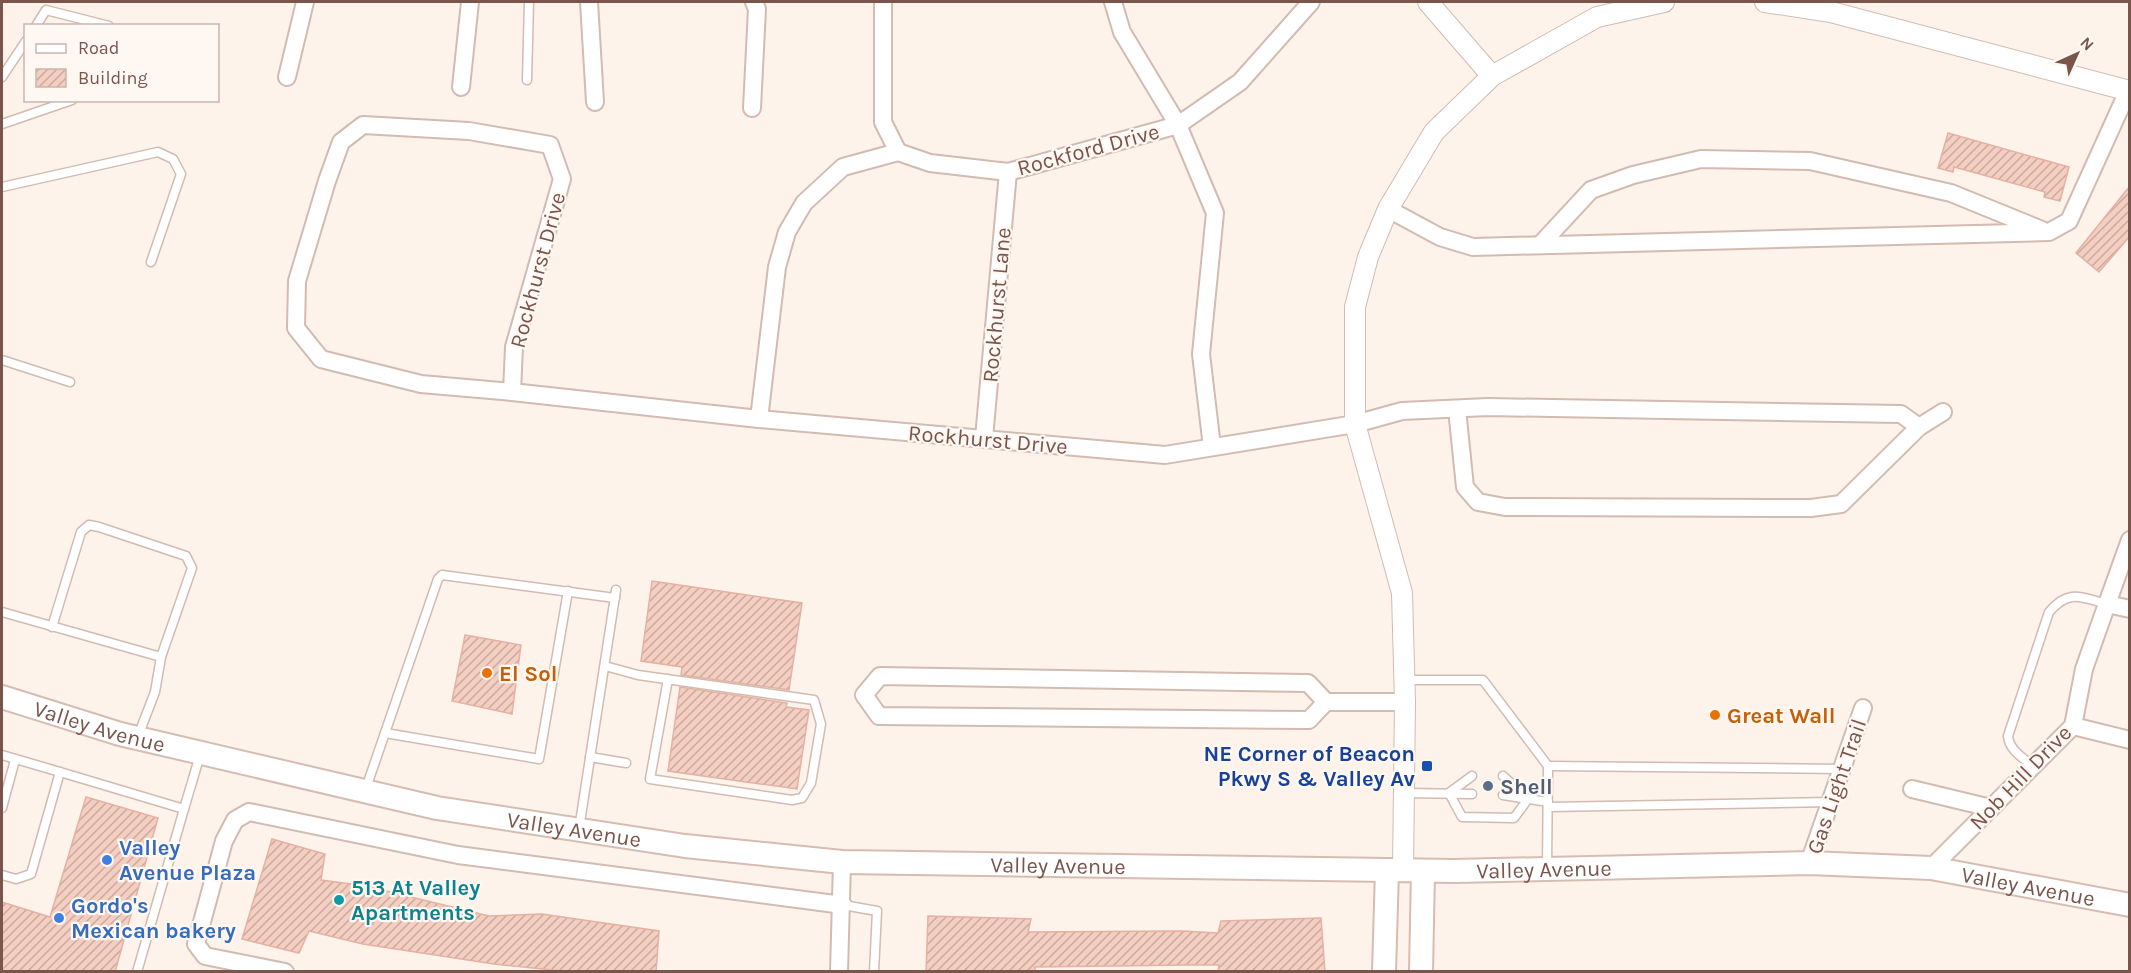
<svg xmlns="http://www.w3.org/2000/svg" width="2131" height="973" font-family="Karla,sans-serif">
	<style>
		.building { fill: url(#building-hatch); stroke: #e6b1a1; stroke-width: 1.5 }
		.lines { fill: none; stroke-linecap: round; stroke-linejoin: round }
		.service-casing { stroke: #d2bbb1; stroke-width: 11 }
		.minor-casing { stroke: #d2bbb1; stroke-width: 20 }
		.tertiary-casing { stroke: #d2bbb1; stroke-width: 22 }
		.secondary-casing { stroke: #d7bcb1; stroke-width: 26 }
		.service { stroke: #fff; stroke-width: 8 }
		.minor { stroke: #fff; stroke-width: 16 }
		.tertiary { stroke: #fff; stroke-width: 20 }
		.secondary { stroke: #fff; stroke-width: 22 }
		.food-dot { fill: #e8710a; stroke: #fff7f1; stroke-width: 2 }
		.transit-dot { fill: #1a4fb4; stroke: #fff7f1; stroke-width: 2 }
		.service-dot { fill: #5c6f8a; stroke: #fff7f1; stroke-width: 2 }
		.shop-dot { fill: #3f7fe0; stroke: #fff7f1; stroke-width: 2 }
		.culture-dot { fill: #0f9aa8; stroke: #fff7f1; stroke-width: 2 }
		.labels { text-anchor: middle; stroke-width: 4.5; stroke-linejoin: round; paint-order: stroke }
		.street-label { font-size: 22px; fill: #79554c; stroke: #fff7f1 }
		.food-label { font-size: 22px; font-weight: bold; fill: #c56008; stroke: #fff7f1; text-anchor: start }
		.transit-label { font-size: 22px; font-weight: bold; fill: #164399; stroke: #fff7f1; text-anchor: end }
		.service-label { font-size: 22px; font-weight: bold; fill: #4e5e75; stroke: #fff7f1; text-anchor: start }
		.shop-label { font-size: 22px; font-weight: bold; fill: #366cbe; stroke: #fff7f1; text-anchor: start }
		.culture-label { font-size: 22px; font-weight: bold; fill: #0d838f; stroke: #fff7f1; text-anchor: start }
	</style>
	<defs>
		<pattern id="building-hatch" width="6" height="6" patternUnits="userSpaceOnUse" patternTransform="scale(1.5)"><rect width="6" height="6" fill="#f3cec1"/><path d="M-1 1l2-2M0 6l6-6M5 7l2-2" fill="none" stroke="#caaa9f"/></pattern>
	</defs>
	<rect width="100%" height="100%" fill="#fdf3ea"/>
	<g class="building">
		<path d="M1948,133l121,34 -9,34 -16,-4 1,-5 -91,-25 -1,5 -15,-4z"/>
		<path d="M2130,186v50l-31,36 -23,-19z"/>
		<path d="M652,581l150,22 -13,87 -108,-15 1,-8 -41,-6z"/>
		<path d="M465,635l56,10 -9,69 -60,-13z"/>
		<path d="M680,687l107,16 -1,4 23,3 -12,79 -129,-18z"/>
		<path d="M86,797l72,21 -43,154h-113v-70l48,15z"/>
		<path d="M272,839l53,15 -4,26 45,6 123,30 53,-2 117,17 -3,41h-84l-78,-8 -131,-20 -54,-13 -10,22 -57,-14z"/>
		<path d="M928,916l103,3 -3,13 155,-1 35,2 3,-12 100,-3 4,54h-107l1,-7h-32l-152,2v5h-109z"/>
	</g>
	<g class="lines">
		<defs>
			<g id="service">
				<path d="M36,26l10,-16 63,16"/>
				<path d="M2,77l24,-36"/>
				<path d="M527,80l2,-78"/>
				<path d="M2,124l70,-24"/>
				<path d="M2,187l156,-35 15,7 8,15 -30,88"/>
				<path d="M2,360l68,22"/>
				<path d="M2,612l159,45 -6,35 -17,44"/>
				<path d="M52,627l29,-95 8,-7 10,2 87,29 6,12 -31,89"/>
				<path d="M605,666l33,9 176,25 7,24 -10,59 -9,15 -10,2 -142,-21 18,-100"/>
				<path d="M1405,680h78l65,86 -1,101"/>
				<path d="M385,733l154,26 29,-168"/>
				<path d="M2,755l58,17 -29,102 -15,5 -14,-4"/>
				<path d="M590,757l36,6"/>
				<path d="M1548,766l294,3"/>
				<path d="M2033,766c-10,-8 -24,-16 -25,-30l41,-124c20,-23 31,-15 58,-8"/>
				<path d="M60,772l124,37 16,-54"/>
				<path d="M1503,776l24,22"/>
				<path d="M365,791l73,-212 4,-4 173,23"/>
				<path d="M1404,793l68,1"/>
				<path d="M1449,793l13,24 52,1 14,-19"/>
				<path d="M1449,793l23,-17"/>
				<path d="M1503,795l45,7"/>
				<path d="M1548,807l282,-5"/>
				<path d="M2,808l13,-48"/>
				<path d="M579,829l37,-239"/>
				<path d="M843,905l34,6 -3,61"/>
				<path d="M137,972l47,-163"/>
			</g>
			<g id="minor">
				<path d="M589,2l6,100"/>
				<path d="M883,2v120l15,30"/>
				<path d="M1113,2l9,30 56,93 37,88 -14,141 11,93"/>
				<path d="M287,77l18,-75"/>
				<path d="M461,87l9,-85"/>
				<path d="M752,108l5,-99 -3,-7"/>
				<path d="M363,125l106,6 81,14 12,34 -48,168 -2,45 -91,-8 -100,-25 -25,-31 1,-47 30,-100 14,-39z"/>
				<path d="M1388,209l52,28 33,10 576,-15 20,-11 59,-130"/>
				<path d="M1540,245l51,-55 42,-15 68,-16 109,2 141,32 91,37"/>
				<path d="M512,392l247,27 406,36 190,-31 47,-13 86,-4 413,7 18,13"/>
				<path d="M1457,409l8,78 13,15 27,5 306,1 30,-4 78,-77 24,-15"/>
				<path d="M759,419l18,-152 10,-35 17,-29 39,-36 55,-15 32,11 78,9 170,-47 62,-43 71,-80"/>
				<path d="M984,438l24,-266"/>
				<path d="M2130,540l-23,64 23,5"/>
				<path d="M880,676l428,7 18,19 -17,18 -430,-4 -15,-21z"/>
				<path d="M1326,702h79"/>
				<path d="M2073,726l57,14"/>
				<path d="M1912,789l79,19"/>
				<path d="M1809,863l54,-155"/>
				<path d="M1931,868l142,-142 11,-57 23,-65"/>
				<path d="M285,972l-80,-16 -9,-12 28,-103 11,-21 14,-8 209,43 385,50"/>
				<path d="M839,972l3,-110"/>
			</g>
			<g id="tertiary">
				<path d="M1428,2l64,74"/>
				<path d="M1765,2l66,10 299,79"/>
				<path d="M1403,871l2,-169 -3,-109 -47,-169v-117l13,-50 20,-48 46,-77 58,-56 105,-59 67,-15"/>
			</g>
			<g id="secondary">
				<path id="s1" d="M2,697l118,37 317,74 248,38 157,16 612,9 355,-8 122,5 199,37"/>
				<path d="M1384,972l3,-102"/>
				<path d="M1421,972l2,-101"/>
			</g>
		</defs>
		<use href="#service" class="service-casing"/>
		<use href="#minor" class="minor-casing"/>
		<use href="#tertiary" class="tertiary-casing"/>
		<use href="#secondary" class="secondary-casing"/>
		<use href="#service" class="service"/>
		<use href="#minor" class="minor"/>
		<use href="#tertiary" class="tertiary"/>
		<use href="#secondary" class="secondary"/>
	</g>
	<g class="food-dot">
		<circle cx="487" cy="673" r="6"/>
		<circle cx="1715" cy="715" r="6"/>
	</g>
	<rect class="transit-dot" x="1421" y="760" width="12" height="12" rx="3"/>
	<circle class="service-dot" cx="1488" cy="786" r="6"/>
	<g class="shop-dot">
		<circle cx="107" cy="860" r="6"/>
		<circle cx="59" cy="918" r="6"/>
	</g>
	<circle class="culture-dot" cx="339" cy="900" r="6"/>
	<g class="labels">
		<g class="street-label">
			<text transform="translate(1088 149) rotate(-15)" y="8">Rockford Drive</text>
			<text transform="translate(537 270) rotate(-75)" y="8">Rockhurst Drive</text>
			<text transform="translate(996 305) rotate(-85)" y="8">Rockhurst Lane</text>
			<text transform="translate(988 439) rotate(5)" y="8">Rockhurst Drive</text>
			<text dy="8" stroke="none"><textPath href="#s1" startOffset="102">Valley Avenue</textPath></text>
			<text transform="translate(2020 777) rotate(-46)" y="8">Nob Hill Drive</text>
			<text transform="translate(1836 786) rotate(-71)" y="8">Gas Light Trail</text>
			<text dy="8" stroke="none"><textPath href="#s1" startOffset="588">Valley Avenue</textPath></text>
			<text dy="8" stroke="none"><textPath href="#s1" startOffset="1074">Valley Avenue</textPath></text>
			<text dy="8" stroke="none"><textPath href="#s1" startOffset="1560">Valley Avenue</textPath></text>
			<text dy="8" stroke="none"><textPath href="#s1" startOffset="2046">Valley Avenue</textPath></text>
		</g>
		<g class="food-label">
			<text x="499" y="681">El Sol</text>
			<text x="1727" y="723">Great Wall</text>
		</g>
		<g class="transit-label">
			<text x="1415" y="761">NE Corner of Beacon<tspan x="1415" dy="25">Pkwy S &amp; Valley Av</tspan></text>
		</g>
		<g class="service-label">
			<text x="1500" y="794">Shell</text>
		</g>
		<g class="shop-label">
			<text x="119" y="855">Valley<tspan x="119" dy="25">Avenue Plaza</tspan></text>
			<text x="71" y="913">Gordo's<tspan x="71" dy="25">Mexican bakery</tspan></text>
		</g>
		<g class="culture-label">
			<text x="351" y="895">513 At Valley<tspan x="351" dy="25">Apartments</tspan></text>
		</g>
	</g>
	<rect width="2131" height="973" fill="none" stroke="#79554c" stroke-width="6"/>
	<rect x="24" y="24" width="195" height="78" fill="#fff7f1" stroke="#c9b6af" stroke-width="1.5"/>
	<rect x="36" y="44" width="30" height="9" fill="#ffffff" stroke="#c9b6af" stroke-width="1.5"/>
	<text x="78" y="54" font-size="18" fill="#79554c">Road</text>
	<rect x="36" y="69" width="30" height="18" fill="url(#building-hatch)" stroke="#c9b6af" stroke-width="1.5"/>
	<text x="78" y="84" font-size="18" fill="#79554c">Building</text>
	<g transform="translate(2077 54) rotate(45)" stroke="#fff7f1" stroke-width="4.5" paint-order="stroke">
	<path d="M0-4.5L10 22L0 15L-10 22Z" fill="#79554c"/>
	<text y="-9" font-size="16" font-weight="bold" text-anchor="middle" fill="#79554c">N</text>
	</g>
</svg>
